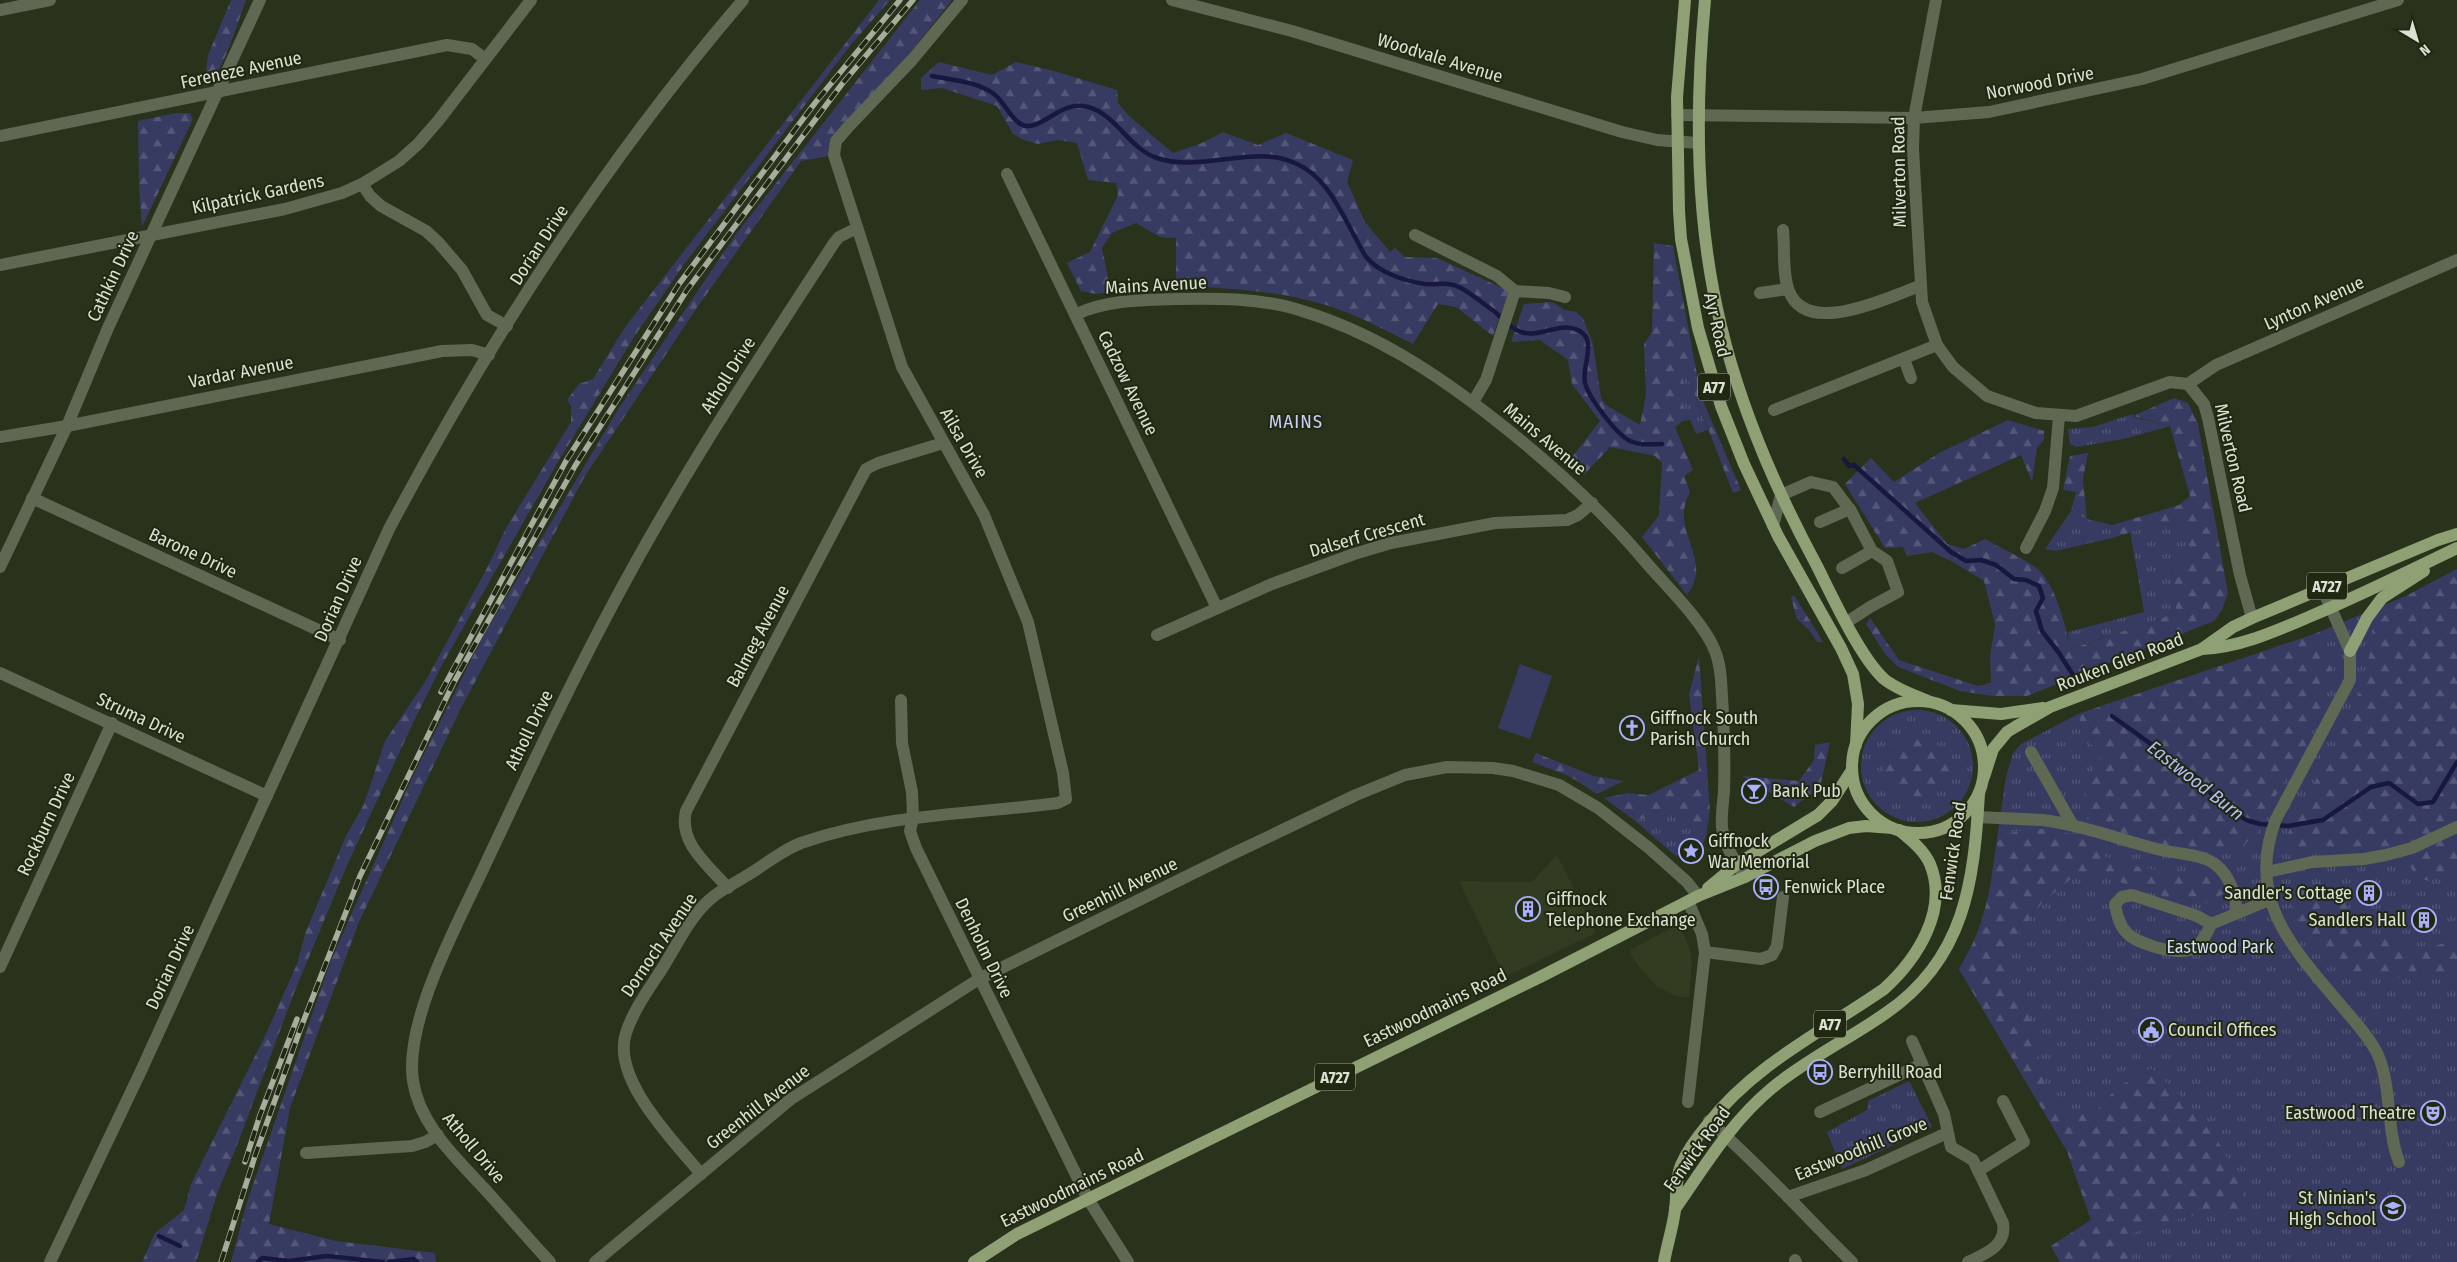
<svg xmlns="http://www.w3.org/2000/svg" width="2457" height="1262" font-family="'Fira Sans Condensed',sans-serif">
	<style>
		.built { fill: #313c20 }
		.grass { fill: url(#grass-tufts) }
		.forest { fill: url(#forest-firs); fill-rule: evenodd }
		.garden { fill: #383b61 }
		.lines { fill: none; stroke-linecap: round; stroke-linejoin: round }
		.stream { stroke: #181740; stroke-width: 4.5 }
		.pedestrian { stroke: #5f6853; stroke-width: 12 }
		.minor { stroke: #5f6853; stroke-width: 12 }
		.primary { stroke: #90a075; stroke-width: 12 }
		.rail-casing { stroke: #a7ad9d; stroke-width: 5.5 }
		.rail { stroke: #202812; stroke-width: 4; stroke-dasharray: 11; stroke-linecap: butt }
		.labels { text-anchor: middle; stroke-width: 4; stroke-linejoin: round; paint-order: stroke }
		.shield { fill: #202812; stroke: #a3aa99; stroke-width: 1 }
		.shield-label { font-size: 16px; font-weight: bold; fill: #dbe1d3 }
		.street-label { font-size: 18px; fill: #dbe1d3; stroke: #202812 }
		.poi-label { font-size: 18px; fill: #dbe1d3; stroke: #202812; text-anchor: start }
		.park-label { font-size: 18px; fill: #d9ddfb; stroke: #202812 }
		.neighbourhood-label { font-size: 19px; letter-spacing: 1px; fill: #c9cef9; stroke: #202812 }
		.water-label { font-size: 19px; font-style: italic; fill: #b7bdf8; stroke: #202812 }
	</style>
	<defs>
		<pattern id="grass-tufts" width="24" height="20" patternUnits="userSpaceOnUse" patternTransform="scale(1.25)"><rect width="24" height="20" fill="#383b61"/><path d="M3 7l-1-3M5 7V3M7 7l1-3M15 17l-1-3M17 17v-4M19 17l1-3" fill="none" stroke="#545777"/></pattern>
		<pattern id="forest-firs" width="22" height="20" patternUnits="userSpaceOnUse" patternTransform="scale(1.25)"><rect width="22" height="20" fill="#383b61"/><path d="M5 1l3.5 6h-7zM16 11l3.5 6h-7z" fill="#545777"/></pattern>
	</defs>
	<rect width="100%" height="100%" fill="#29321b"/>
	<g class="built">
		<path d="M1557,855l39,78 -91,44 -46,-96 73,1z"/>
		<path d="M1679,924l11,26 2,14 -3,34 -13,-2 -19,-9 -20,-23 -8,-14z"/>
	</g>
	<g class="grass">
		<path d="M1683,375h4l21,55 -12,4 -6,-14 -7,1z"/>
		<path d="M2133,414v3l37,9 -46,13 -47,8 -7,-3 -2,-15 24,-2z"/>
		<path d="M2071,511l16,8 25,6v13l-56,13 -11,-2z"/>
		<path d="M2162,523l20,5 11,26 -21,10 4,45 -13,9 -94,31 -1,-17 76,-20 -14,-81z"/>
		<path d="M2457,569v693h-397l-9,-16 40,-26 -24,-69 -108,-182 21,-39 9,-36 17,-117 7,-24 8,-9 57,-30 231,-78 99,-41z"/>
		<circle cx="1917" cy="766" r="56"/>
		<path d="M1669,815l20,7 7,21 -17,6 -2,8 -43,-37z"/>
		<path d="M1909,1081l23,45 -2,2 -88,41 -15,-37 40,-22 1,-9z"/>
	</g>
	<g class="forest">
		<path d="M231,0h15c-7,18 -25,81 -42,87l4,-32z"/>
		<path d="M879,0h11l-41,47 -164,216 -51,74 -79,130 -112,196 -29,58 -66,142 -54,130 -56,150 -21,51 -21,68h-54l13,-29 29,-23 7,-26 74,-148 32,-72 9,-33 40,-95 18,-32 21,-63 40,-59 62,-114 19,-40 65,-106v-16l-4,-6 12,-16 14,-5 32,-52z"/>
		<path d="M920,0h32l-123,156 -28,5 -105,148 -111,167 -125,234 -101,212 -69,186 -21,116 67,17 99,12 1,9h-205l16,-60 84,-242 82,-184 69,-138 137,-230 117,-174z"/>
		<path d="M939,62l53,13 24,-13 38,9 63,19 1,13 11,13 44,37 29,-10 21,-11 35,13 28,-12 67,27 -6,22 18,40 25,30 5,-4 10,9 32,1 72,33 -16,45 -37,-29 -18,-3 -25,40c-27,-13 -55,-29 -84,-38 -50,-16 -101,-17 -153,-21v-47l-16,-1 -24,-14 -24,10 -10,15 9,44 -15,2 -15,-3 -14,-28 23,-11 28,-57 -2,-12 -28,-3 -11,-37 -19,-3 -20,4 -14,-4 -11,-6 -16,-28 -55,-18 -21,2v-12z"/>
		<path d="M176,113h14l3,6 -51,108 -3,-39 -1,-67z"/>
		<path d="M1654,243l19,3 28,150 40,94 -8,3 -46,-118h-4v46l-8,6 18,43 -9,6 6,16c-22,40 25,66 -3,103l-45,-58 17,-22 3,-52 -7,-7 -45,-9 -26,28 -15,-14 31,-40 -28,-37 -4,-24 -28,-20 -29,2 13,-38 28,-2 13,8 11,2 7,6 10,26 8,54 5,7 34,20 6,-30 -2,-51 8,-12z"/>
		<path d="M2174,398l14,5 10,21 30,169 -6,17 -8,11 -187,75h-35l-32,-5 -62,-24 -13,-13 -19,-30 4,-6 29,42 79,26 13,-3 -1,-27 5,-31 -11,-44 -31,-19 -21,-10 -25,4 -4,-9 -18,1 -40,-64 26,-26 23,24 45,-29 69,-33 36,11v9l-7,8 -5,34 -11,-27 -106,48 32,41 17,5 21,-10c14,8 42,21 54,31 17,17 27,56 31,79l93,-31 13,-9 -4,-45 20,-10 -10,-26 -20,-5 -50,15v-13l67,-20 11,-9 -20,-70 -37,-10z"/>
		<path d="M2088,453l-5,26 4,40 -16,-8 5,-19 -13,-2 7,-34z"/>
		<path d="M2457,569v303l-28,9 -13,-4 -9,-16 -22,-13 -57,4 -26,-2 -11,-6 -3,-10 65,-124 13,-33 7,-47 12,-15 23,-20z"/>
		<path d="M1794,595l29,47h-6l-7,-11 -13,-12 -6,-21z"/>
		<path d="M2309,636l17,17 6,19 -22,66 -38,64 -17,34 -17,13 -21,2 -2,24 10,18 -19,10 -32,-3 -69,-23h-32l-31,26 -33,43 -2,32 14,22 17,34 1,35 10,25 23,23 24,-6 23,-25 33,-18 56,55 37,67 -7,19c-40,4 -75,12 -112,27l5,26h-71l-9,-16 40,-26 -24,-69 -108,-182c26,-40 32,-85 40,-132 31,-11 47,-10 79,-1l13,-21 -8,-28 18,-32 -16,-17 -7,-24zM2109,833l100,23 -9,23 -64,-13 -32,-10z"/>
		<path d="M1699,656l11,155 -4,26 -7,14 -10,-29 -20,-7 -35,5 -30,-22 24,-5 20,2 51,-25 -10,-76z"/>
		<path d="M1911,733c17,2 42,17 39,38 -2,15 -21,26 -34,30l-26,-13 -7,-11c3,-23 7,-34 28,-44z"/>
		<path d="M1830,742l-10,45 -26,20 -52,-31 57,5 15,-21 1,-15z"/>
		<path d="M1536,753l58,23 30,5 -27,13 -28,-18 -37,-14z"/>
		<path d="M2311,883h16l16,12 18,43 5,2 32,-4 10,8 3,11 46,-17v37c-36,1 -104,11 -132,-15 -15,-15 -25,-37 -35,-55l6,-15z"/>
	</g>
	<path class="garden" d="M1520,664l32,12 -22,63 -32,-11z"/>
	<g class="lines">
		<g class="stream">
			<path d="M932,76c20,4 46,6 62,18 11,8 19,31 33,32 18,1 35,-26 61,-19 28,7 40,41 69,51 44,15 98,-14 138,5 31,13 45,47 60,74 4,7 7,15 12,21 13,15 38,23 58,26 14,1 22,-3 36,4 11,6 24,17 34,24 8,7 16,17 26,20 18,6 37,-9 54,-3 25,8 6,36 10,54 4,15 31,51 45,58 11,5 21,3 32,3"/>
			<path d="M1844,459l5,7 5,-1 97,87 15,9 15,-1 15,5 18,14 12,1 13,6 4,12 -7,13 6,20 17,22 14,22"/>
			<path d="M2112,716l82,59 23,25 29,20 14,4 28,2 35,-6 48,-33 18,-4 29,21 15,-2 24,-40"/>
			<path d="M159,1236l21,10"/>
			<path d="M258,1262l4,-4 27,3 38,-5 56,6"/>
			<path d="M389,1262l25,-3 3,3"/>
		</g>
		<path class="pedestrian" d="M1977,817l65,3"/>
		<g class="minor">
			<path d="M1172,0l120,31 330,101 35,8 41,3"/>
			<path d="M1936,0l-22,118 -1,31 9,153 15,43 16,22 34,29 49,17 40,3 94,-34 18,2 16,20 4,14 32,157 12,43"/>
			<path d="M0,10l50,-10"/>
			<path d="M1677,115l237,3 75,-6 153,-33 256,-79"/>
			<path d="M0,136l447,-91 25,4 13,10"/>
			<path d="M1007,174l210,434"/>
			<path d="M362,184l8,12 11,10 45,25 12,11 24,28 25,45 20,11"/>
			<path d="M1783,230c2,19 -1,44 6,61 18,47 99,6 131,-5"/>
			<path d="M1415,235l82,41 18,15 34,2 16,4"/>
			<path d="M0,265l285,-56 57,-16 20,-9 37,-23 19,-17 20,-23 93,-121"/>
			<path d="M1760,293l28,-4"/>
			<path d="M1077,314c29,-14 66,-14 99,-15 39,-1 82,-1 120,10 76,22 140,64 202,113 53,42 102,86 146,138 21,25 60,62 71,91 6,14 6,30 7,45 2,33 3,64 2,96 -1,11 -3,24 -2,35 2,19 14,35 23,50"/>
			<path d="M1904,359l7,19"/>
			<path d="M2188,384l28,-19 241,-105"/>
			<path d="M1473,402l13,-22 29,-89"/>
			<path d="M1774,410l163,-65"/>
			<path d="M0,437l67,-11 375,-75 30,-1 17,5"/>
			<path d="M32,498l308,142"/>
			<path d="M1820,522l30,-13"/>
			<path d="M1773,526l8,-31 30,-13 22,5 18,24 21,40 15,10 11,31 -28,15 -23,15"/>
			<path d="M2026,548l19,-37 8,-23 6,-72"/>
			<path d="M0,567l67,-141 41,-98 152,-328"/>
			<path d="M1842,568l30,-17"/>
			<path d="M2322,588l28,63v29l-74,139c-32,82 19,131 68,190 12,14 26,29 34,46 14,33 8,73 21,107"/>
			<path d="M1157,635l115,-51 82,-30 37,-11 104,-20 72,-3 11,-5 14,-12"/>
			<path d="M0,673l267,123"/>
			<path d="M901,700l1,43 10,49 1,26 -3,13 6,17 172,351 40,63"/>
			<path d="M2031,752l41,72"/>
			<path d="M2042,820c40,5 79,20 119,30 17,4 42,4 55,15 13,10 22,32 20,48"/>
			<path d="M2267,872l45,-10 52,-3 22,-4 26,-7 45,-21"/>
			<path d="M728,888c-19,-22 -50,-45 -42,-77l180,-342 12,-6 65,-20"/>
			<path d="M2211,924l-14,-8 -65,-21 -10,2 -7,7c2,11 4,21 12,29 6,7 19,11 28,14 29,8 44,7 56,-23l58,-24"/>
			<path d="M1705,952l56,7 11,-4 5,-9 6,-49"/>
			<path d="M0,967l112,-244"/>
			<path d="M1912,1041l32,73 7,33 22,13 30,63c4,23 -18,31 -35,39"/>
			<path d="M1688,1102l17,-150 -3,-18 -14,-33"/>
			<path d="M1820,1112l102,-48"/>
			<path d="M1709,1121c51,44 95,94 143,141"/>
			<path d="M306,1153l106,-7 13,-4 13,-7"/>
			<path d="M1978,1171l46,-29 -21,-41"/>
			<path d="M701,1174c-27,-33 -90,-95 -75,-141 8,-25 26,-48 39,-69 14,-23 27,-51 49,-68 9,-7 21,-13 32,-20 19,-11 37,-27 58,-34 82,-28 170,-28 254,-39l8,-4 -3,-26 -35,-151 -44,-107 -82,-148 -68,-212 2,-14 13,-15 63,-66 50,-60"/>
			<path d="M1788,1197l78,-27 81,-37"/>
			<path d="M1795,1260l1,2"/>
			<path d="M50,1262l90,-189 249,-544c99,-187 216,-368 354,-529"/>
			<path d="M550,1262c-20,-21 -39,-44 -59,-66 -30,-34 -71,-68 -78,-115 -9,-61 46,-160 72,-216 45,-96 90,-192 141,-285 63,-116 136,-226 208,-337l5,-6 18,-9"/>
			<path d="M595,1262l196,-163 188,-120 249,-123 128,-61 49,-20 42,-8 46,1 20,3 46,14 39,23 51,40 38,34 11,14"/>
		</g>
		<g class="primary">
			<path d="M1685,0l-8,97 2,114 2,28 17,89 23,78 23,58 34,72 63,112 12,26 5,30 -2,41"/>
			<path d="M1705,0c-10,109 -10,219 16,326 20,84 55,164 96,240 15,30 43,91 67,113 12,10 30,16 44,22"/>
			<path d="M2202,649l31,-22 19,-9 186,-78 19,-6"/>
			<path d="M2350,651l17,-33 15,-20 42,-27"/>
			<circle cx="1918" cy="767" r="66"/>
			<path d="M1951,710l50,4 42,-6"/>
			<path d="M1984,777l9,-28 14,-17 8,-5 35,-20 152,-58c39,-2 74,-18 109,-33 50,-21 98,-45 146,-68"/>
			<path d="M1708,888l29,-24 81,-49 14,-14 20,-31"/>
			<path d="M1675,1209c30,-43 56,-87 97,-121 35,-29 77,-49 114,-75 79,-54 88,-131 93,-220"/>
			<path d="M974,1262l43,-28 525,-258 156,-80 47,-19 70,-36 34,-13 17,-2 26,2"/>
			<path d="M1664,1262c3,-17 9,-35 11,-52 2,-15 0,-30 6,-45 6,-14 17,-29 27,-41 47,-60 114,-92 176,-135 33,-30 65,-79 46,-125 -6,-14 -19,-24 -31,-34"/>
		</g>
		<defs>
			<g id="rail">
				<path d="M441,692l125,-231 113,-177 136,-181 85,-103"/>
				<path d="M245,1162l15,-47 37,-96"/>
				<path d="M221,1262l34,-106 45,-126 60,-154 93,-192 122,-218 112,-176 155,-206 71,-84"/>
			</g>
		</defs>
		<use href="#rail" class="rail-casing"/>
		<use href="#rail" class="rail"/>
	</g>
	<defs>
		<symbol id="church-ring" viewBox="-11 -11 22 22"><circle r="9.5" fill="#202812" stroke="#aab0fb" stroke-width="1.5"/><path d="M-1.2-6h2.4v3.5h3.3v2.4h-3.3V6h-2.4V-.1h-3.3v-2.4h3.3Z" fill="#aab0fb"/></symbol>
		<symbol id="bar-ring" viewBox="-11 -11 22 22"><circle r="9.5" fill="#202812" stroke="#aab0fb" stroke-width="1.5"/><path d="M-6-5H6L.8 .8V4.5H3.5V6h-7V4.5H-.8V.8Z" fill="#aab0fb"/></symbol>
		<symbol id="sight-ring" viewBox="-11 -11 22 22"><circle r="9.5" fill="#202812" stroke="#aab0fb" stroke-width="1.5"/><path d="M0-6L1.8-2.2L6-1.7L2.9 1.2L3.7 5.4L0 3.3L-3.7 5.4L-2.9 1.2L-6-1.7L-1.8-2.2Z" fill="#aab0fb"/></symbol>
		<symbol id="bus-ring" viewBox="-11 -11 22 22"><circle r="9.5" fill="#202812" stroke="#aab0fb" stroke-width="1.5"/><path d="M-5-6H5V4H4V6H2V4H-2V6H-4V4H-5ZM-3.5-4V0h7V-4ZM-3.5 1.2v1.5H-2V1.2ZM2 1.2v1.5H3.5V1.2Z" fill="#aab0fb"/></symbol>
		<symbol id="building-ring" viewBox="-11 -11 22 22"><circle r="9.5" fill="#202812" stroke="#aab0fb" stroke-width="1.5"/><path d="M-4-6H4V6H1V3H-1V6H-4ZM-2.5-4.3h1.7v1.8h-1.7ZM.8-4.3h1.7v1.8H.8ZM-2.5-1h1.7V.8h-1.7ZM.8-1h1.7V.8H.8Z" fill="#aab0fb"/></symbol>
		<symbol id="civic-ring" viewBox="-11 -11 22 22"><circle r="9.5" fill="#202812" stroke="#aab0fb" stroke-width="1.5"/><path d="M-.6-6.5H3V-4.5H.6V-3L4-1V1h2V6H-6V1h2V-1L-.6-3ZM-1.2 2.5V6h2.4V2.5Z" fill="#aab0fb"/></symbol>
		<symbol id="theatre-ring" viewBox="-11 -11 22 22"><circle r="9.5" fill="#202812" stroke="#aab0fb" stroke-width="1.5"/><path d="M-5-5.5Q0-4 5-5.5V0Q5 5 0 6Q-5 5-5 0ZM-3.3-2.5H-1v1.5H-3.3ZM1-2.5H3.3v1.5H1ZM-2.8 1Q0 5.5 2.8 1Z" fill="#aab0fb"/></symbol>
		<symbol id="school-ring" viewBox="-11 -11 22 22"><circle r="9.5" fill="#202812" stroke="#aab0fb" stroke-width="1.5"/><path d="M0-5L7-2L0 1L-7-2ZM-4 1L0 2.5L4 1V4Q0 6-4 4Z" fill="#aab0fb"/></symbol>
	</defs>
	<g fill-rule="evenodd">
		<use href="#church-ring" x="1618" y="714" width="28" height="28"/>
		<use href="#bar-ring" x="1740" y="777" width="28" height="28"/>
		<use href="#sight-ring" x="1677" y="837" width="28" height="28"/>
		<use href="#bus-ring" x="1752" y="873" width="28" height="28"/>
		<use href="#building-ring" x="2355" y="879" width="28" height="28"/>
		<use href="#building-ring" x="1514" y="895" width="28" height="28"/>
		<use href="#building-ring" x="2410" y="906" width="28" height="28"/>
		<use href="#civic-ring" x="2137" y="1016" width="28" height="28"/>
		<use href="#bus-ring" x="1806" y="1058" width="28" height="28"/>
		<use href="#theatre-ring" x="2419" y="1099" width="28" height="28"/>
		<use href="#school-ring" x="2379" y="1194" width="28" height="28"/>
	</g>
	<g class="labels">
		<g class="shield">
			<rect x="1698" y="373.5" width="32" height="27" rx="4"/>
			<rect x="2307" y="572.5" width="40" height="27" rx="4"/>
			<rect x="1814" y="1010.5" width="32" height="27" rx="4"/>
			<rect x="1315" y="1063.5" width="40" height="27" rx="4"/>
		</g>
		<g class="shield-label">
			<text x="1714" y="393">A77</text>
			<text x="2327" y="592">A727</text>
			<text x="1830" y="1030">A77</text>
			<text x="1335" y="1083">A727</text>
		</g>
		<g class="street-label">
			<text transform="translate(1440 58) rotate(17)" y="6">Woodvale Avenue</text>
			<text transform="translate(241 70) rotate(-12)" y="6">Fereneze Avenue</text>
			<text transform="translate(2040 83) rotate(-11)" y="6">Norwood Drive</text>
			<text transform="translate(1899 172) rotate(-91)" y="6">Milverton Road</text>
			<text transform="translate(258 194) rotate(-12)" y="6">Kilpatrick Gardens</text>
			<text transform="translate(539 245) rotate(-57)" y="6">Dorian Drive</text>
			<text transform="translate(113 276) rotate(-65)" y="6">Cathkin Drive</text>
			<text transform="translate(1156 285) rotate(-3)" y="6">Mains Avenue</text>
			<text transform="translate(2314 303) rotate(-24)" y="6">Lynton Avenue</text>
			<text transform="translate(1717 325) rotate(77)" y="6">Ayr Road</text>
			<text transform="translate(241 372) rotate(-11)" y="6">Vardar Avenue</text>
			<text transform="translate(728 375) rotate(-58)" y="6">Atholl Drive</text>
			<text transform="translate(1128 383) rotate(64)" y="6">Cadzow Avenue</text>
			<text transform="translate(1545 439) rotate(40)" y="6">Mains Avenue</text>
			<text transform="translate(964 443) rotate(60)" y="6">Ailsa Drive</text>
			<text transform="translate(2233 458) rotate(77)" y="6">Milverton Road</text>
			<text transform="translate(1367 535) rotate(-16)" y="6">Dalserf Crescent</text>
			<text transform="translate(193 553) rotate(25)" y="6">Barone Drive</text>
			<text transform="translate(338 599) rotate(-66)" y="6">Dorian Drive</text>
			<text transform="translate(758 636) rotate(-62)" y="6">Balmeg Avenue</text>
			<text transform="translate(2120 662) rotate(-21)" y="6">Rouken Glen Road</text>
			<text transform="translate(141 718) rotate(25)" y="6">Struma Drive</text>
			<text transform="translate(529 730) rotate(-64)" y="6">Atholl Drive</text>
			<text transform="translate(46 824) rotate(-65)" y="6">Rockburn Drive</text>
			<text transform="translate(1953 851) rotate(-82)" y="6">Fenwick Road</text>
			<text transform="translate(1120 890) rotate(-26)" y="6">Greenhill Avenue</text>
			<text transform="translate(659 945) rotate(-56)" y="6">Dornoch Avenue</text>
			<text transform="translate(984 948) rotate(64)" y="6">Denholm Drive</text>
			<text transform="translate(170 967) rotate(-65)" y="6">Dorian Drive</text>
			<text transform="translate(1435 1008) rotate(-26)" y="6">Eastwoodmains Road</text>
			<text transform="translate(758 1107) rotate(-38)" y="6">Greenhill Avenue</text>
			<text transform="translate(474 1148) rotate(50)" y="6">Atholl Drive</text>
			<text transform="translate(1697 1149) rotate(-54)" y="6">Fenwick Road</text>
			<text transform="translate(1861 1149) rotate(-22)" y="6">Eastwoodhill Grove</text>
			<text transform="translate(1072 1188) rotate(-26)" y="6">Eastwoodmains Road</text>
		</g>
		<g class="poi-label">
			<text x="1650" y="724">Giffnock South<tspan x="1650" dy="21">Parish Church</tspan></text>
			<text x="1772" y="797">Bank Pub</text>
			<text x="1708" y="847">Giffnock<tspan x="1708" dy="21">War Memorial</tspan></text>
			<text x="1784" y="893">Fenwick Place</text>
			<text x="2352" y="899" text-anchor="end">Sandler's Cottage</text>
			<text x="1546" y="905">Giffnock<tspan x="1546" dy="21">Telephone Exchange</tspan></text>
			<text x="2406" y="926" text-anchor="end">Sandlers Hall</text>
			<text x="2168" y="1036">Council Offices</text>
			<text x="1838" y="1078">Berryhill Road</text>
			<text x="2416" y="1119" text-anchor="end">Eastwood Theatre</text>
			<text x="2376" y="1204" text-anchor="end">St Ninian's<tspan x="2376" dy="21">High School</tspan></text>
		</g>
		<g class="park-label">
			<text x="2220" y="953">Eastwood Park</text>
		</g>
		<g class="neighbourhood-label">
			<text x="1296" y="428">MAINS</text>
		</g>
		<g class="water-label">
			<text transform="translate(2196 780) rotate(38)" y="7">Eastwood Burn</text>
		</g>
	</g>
	<g transform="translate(2417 40) rotate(142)" stroke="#202812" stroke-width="4" paint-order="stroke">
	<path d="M0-4L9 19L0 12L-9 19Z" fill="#dbe1d3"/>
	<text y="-8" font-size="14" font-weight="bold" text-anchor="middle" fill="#dbe1d3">N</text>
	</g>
</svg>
